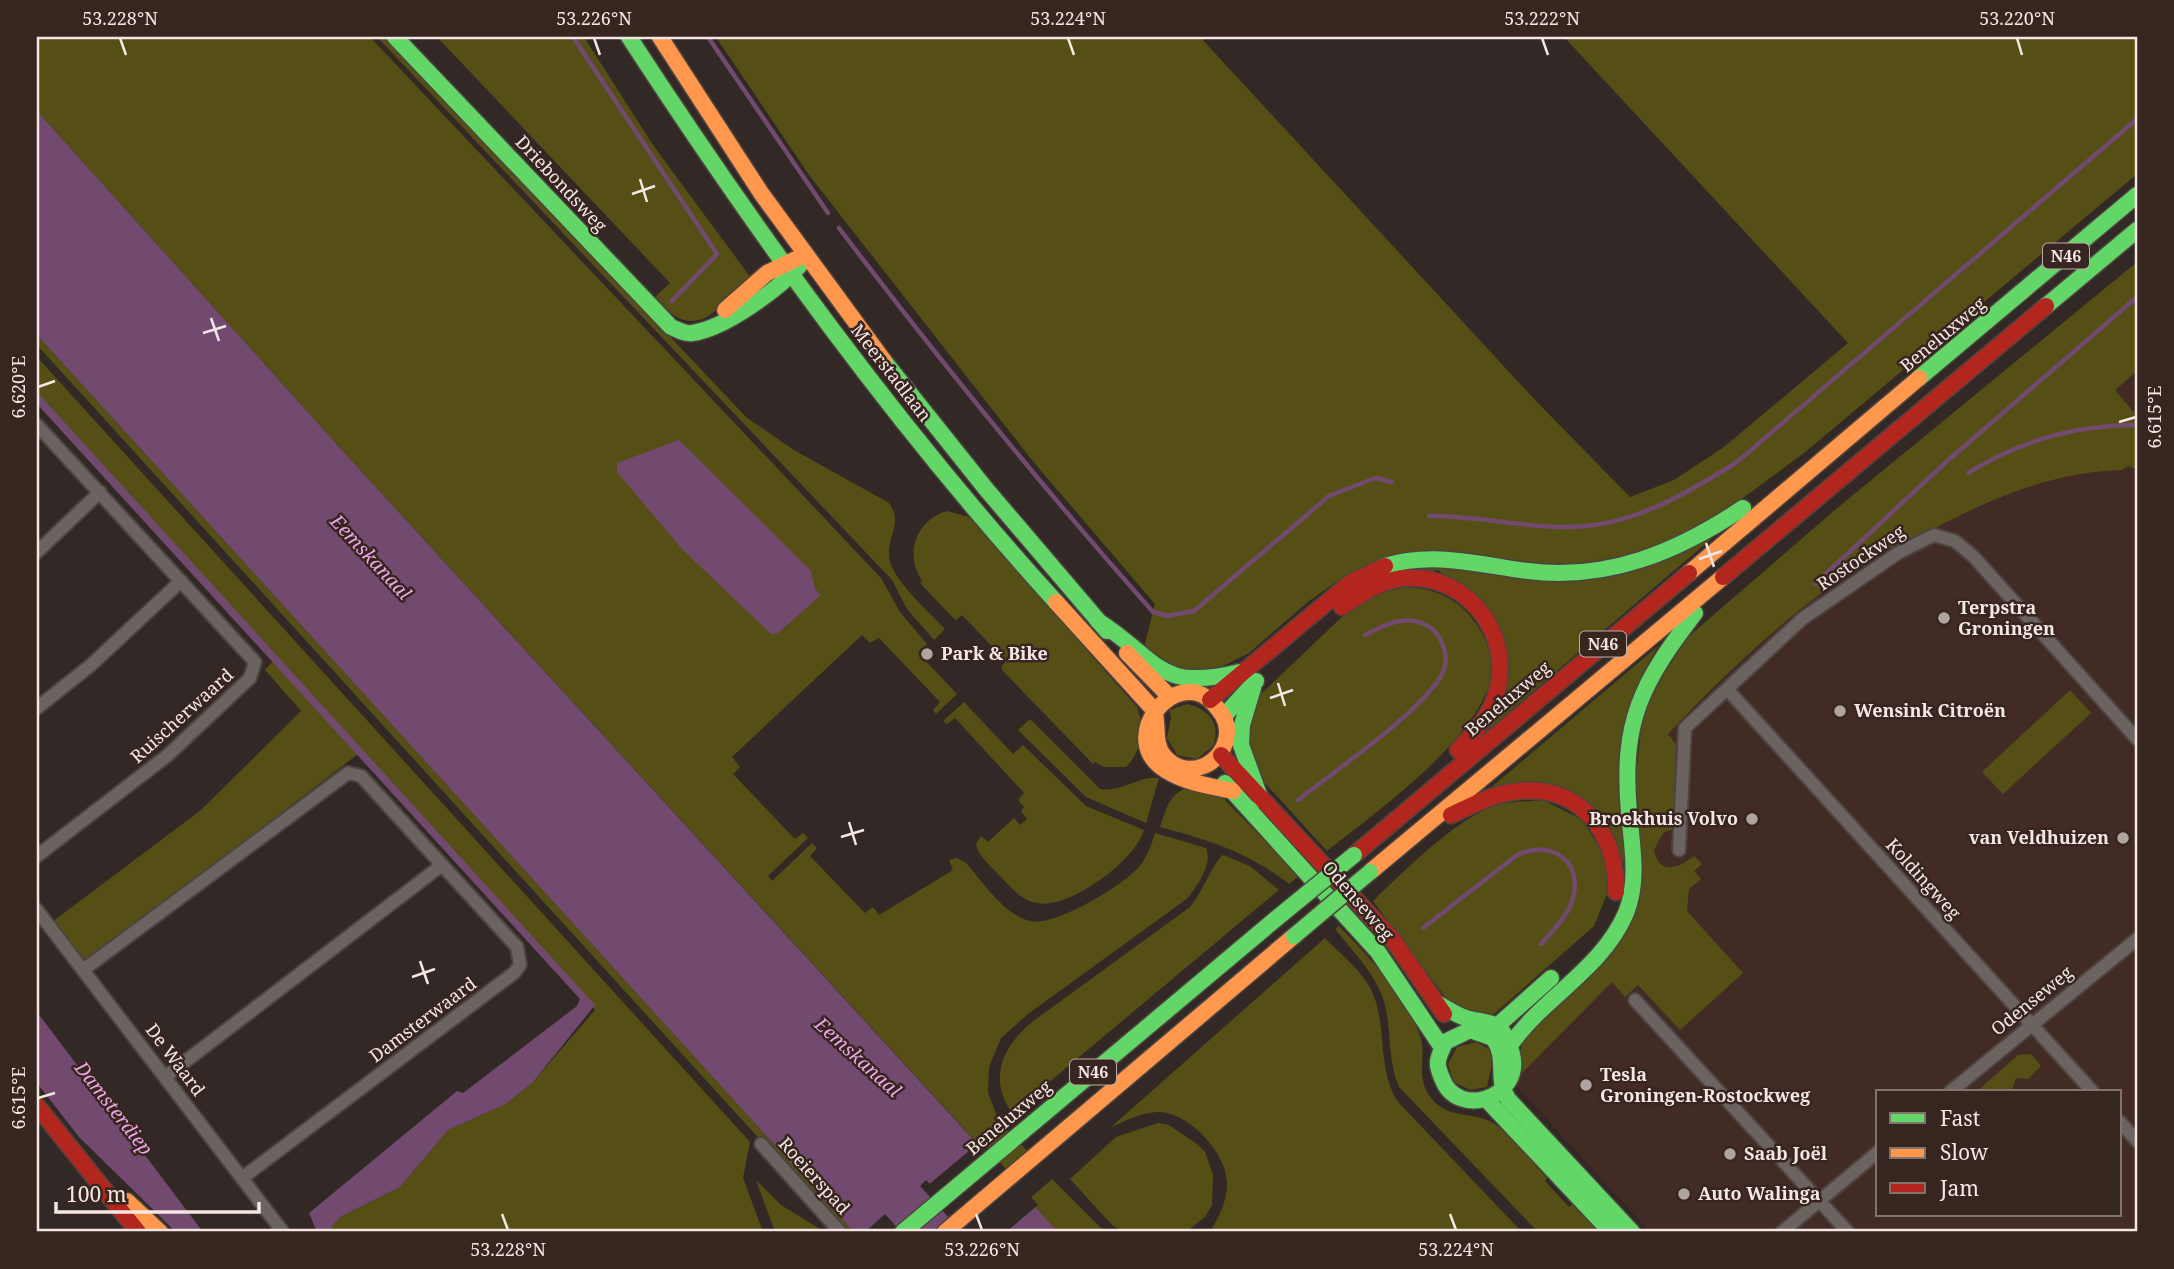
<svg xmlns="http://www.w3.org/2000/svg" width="2174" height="1269" font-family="'Noto Serif',serif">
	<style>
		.built { fill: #422b24; fill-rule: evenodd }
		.green { fill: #554f16 }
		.water { fill: #734a6f }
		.pier { fill: #322825 }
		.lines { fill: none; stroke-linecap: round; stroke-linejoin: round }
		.stream { stroke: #734a6f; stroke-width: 4.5 }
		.street-casing { stroke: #4d4441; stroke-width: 16 }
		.fast-casing { stroke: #4d4441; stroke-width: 19 }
		.slow-casing { stroke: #4d4441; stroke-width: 19 }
		.jam-casing { stroke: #4d4441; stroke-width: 19 }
		.street { stroke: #6b6360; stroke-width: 12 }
		.fast { stroke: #63d668; stroke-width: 16 }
		.slow { stroke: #ff974d; stroke-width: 16 }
		.jam { stroke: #b3261e; stroke-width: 16 }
		.fast-bridge-casing { stroke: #4d4441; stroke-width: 19; stroke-linecap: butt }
		.fast-bridge { stroke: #63d668; stroke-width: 16 }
		.ticks { fill: none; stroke: #f4e7e3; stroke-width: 2.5 }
		.poi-dot { fill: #b0a4a0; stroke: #372520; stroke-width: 2.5 }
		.labels { text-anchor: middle; stroke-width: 5; stroke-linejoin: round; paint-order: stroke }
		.shield { fill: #372520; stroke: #bbada8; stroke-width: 2 }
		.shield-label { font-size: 16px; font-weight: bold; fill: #f4e7e3 }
		.street-label { font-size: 18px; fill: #f4e7e3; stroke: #372520 }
		.poi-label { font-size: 18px; font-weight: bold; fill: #f4e7e3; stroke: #372520; text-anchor: start }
		.water-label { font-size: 19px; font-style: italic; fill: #eba6e5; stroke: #372520 }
		.neatline { fill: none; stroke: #f4e7e3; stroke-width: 2.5 }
		.ticks-label { font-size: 18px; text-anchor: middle; fill: #f4e7e3 }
	</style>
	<rect width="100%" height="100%" fill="#322825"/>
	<path class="built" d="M2137,295v937h-487l-137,-150 107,-124 41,-276zM1878,1092h242v123h-242z"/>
	<g class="green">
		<path d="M37,37h333l511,541 19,34 27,32 -9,9 39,41 -21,20 -3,-4 7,-8 -61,-64 -9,5 -8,-8 -130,122 8,10 -7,7 62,65 8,-6 5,5 -40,38 4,5 40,-38 5,5 -7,8 55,57 8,-6 6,8 74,-45 -4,-10 8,-2 9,5c17,19 37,51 64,58 23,7 99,-38 112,-58 6,-9 10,-20 13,-30l51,15c7,17 -9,37 -18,50l-160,116 -27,24 -12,29 -1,26 11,28 36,38 -24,21 -671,-732 -303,-337z"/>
		<path d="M377,37h10l359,380 48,33 95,53c14,21 -1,31 0,52 0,23 41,57 56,74l-11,11 -27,-31 -15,-29z"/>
		<path d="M437,37h147l69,108 98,133c-38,33 -54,67 -97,20l16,-15z"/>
		<path d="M716,37h484l336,364 94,96 44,-17 50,-33 124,-104 -284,-306h573v137l-333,279 -88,65 -43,24 -98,23 -53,-3 -183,18 -30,21 -60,52 -28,14 -34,6 -44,-22 12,-47 -124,-145 -222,-284z"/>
		<path d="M2137,262v109l-22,19 22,26v53l-9,-3 -6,4c-70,2 -130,28 -191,60 -16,9 -33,13 -48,22 -82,49 -151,114 -215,182l8,10 -3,85 -10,4 -9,17c5,26 25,18 40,6l8,8 -8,7 7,8 -12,10 -2,22 56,62 -63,57 -42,-45 -13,12 -13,-15 -94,95 4,-36 95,-97 27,-240 44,-67 148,-128z"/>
		<path d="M37,335l817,897h-10l-807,-887z"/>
		<path d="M37,357l713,785 -7,36 20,54h-431v-5l8,-10 60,-30 48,-57 58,-26 27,-22 62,-72 -233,-259 -278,213 -32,-42 149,-112 100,-99 -36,-41 11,-12 -239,-264z"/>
		<path d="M947,511l22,6 168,190c8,20 5,45 -11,60h-22l-9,-5 -2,2 -90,-93 -2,-4 5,-6 -44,-46 -6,5 -4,-3 -32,-34 2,-2c-18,-27 -6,-61 25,-70z"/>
		<path d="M1725,527l-235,201 19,-66 -64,-86 -14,-12 99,13z"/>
		<path d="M1407,587c31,2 53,13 70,38 11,17 19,40 12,61 -22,61 -111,125 -162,165l-74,-81 -6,-52 12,-22 88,-84 24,-18z"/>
		<path d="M1658,646l-12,22 -21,197 -58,-71 -92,7z"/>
		<path d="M2070,690l21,23 -88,81 -21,-22z"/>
		<path d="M964,702l49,52 10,-9 63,61 58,24c-9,31 -75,80 -108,73 -16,-3 -27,-18 -38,-29 -8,-9 -21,-19 -22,-30l5,-8 7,6 26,-24 6,7 7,-6 -6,-8 3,-4 -6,-7 6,-7 -69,-75 -8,6 -4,-3z"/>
		<path d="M1187,704c21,4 35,21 26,42l-16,13 -20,-4 -10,-17 4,-21 -2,-7z"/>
		<path d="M1030,719l70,70c25,3 37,-13 59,-11l-13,45 -60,-26 -68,-67z"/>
		<path d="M1189,787l23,5 12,7 75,77 -10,8c-43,-33 -78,-43 -129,-57 6,-17 9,-34 29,-40z"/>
		<path d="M1543,800l38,19 24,36 2,39 -13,32 -100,88h-15l-30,-12 -76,-101c29,-28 84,-83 121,-95 14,-5 33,-4 49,-6z"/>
		<path d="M1223,855l27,11 29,24 -267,223c-24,-34 -10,-66 20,-91l158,-115c11,-12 25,-48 33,-52z"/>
		<path d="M1339,926c30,31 64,66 80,107 9,20 -4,42 10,62 17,26 44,15 66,29 19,13 36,37 52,54l-2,3 24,26 4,-3 30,28h-65l-139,-145c-12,-27 -7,-57 -15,-86 -9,-28 -31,-49 -49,-72z"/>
		<path d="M1325,938c14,15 34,30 44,48 20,35 6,79 29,116l124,130h-312c9,-16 18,-32 17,-51 -2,-29 -38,-69 -69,-69 -15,0 -33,9 -47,15z"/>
		<path d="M1476,1042l14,8 2,15 -5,22 -17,3 -16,-8 -6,-18 9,-17z"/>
		<path d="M2031,1054l10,12 -13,13 -12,-1 -5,14h-35l42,-37z"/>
		<path d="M1158,1123l11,2 28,19 8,8 8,23 -1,30 -7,12 -19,15h-62l-12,-7 -42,-46 46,-42z"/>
		<path d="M1052,1179l53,53h-47l-30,-32z"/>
		<path d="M756,1180l25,25 44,27h-50z"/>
	</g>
	<g class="water">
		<path d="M37,111l303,337 718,784h-84l-48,-52 -6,6 42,46h-61l-16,-18 -20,18h-11l-817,-897z"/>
		<path d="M37,392l558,613 -62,77 -27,22 -58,26 -48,57 -60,30 -8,10v5h-15l-8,-19 148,-122 6,2 114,-87 3,-7 -543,-595z"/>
		<path d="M679,440l132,131 4,18 6,6 -43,38 -7,1 -89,-85 -65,-77v-9z"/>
		<path d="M37,1012l166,220h-27l-97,-95 -42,-54z"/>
	</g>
	<path class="pier" d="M981,1141l57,64 -32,27h-37l-42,-46z"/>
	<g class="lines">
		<g class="stream">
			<path d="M573,37l144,217 -45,47"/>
			<path d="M708,37l120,176"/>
			<path d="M839,228c100,132 204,260 314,384l14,4 27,-5 135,-115 46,-18 17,4"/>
			<path d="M1968,473c51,-32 108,-48 169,-48"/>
			<path d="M1429,516c55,-1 112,17 167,9 51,-8 98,-36 141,-63l400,-343"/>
			<path d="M1815,584l131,-122 191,-165"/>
			<path d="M1298,800c34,-27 129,-92 145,-128 7,-16 -1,-39 -17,-47 -21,-11 -42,0 -61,10"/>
			<path d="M1423,928l94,-73c37,-17 69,9 54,49 -6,15 -20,28 -30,40"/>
		</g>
		<defs>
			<g id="street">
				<path d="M37,425l218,237 -5,16 -82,77 -131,101"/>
				<path d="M37,552l63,-60"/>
				<path d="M1727,689l366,403"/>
				<path d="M37,708l54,-43 90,-84"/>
				<path d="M1679,850l6,-122 117,-109 96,-66 36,-18 21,6 18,15 164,183"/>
				<path d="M37,910l246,322"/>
				<path d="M83,970l265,-197 13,3 156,171 3,18 -6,8 -272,205"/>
				<path d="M1635,1000l213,232"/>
				<path d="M165,1077l277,-212"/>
				<path d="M1950,1092l187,-153"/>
				<path d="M2120,1122l17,19"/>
				<path d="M761,1144l79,88"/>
				<path d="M1782,1232l96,-80"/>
			</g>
			<g id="fast">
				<path d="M395,37l276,290c7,3 14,7 21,6 32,-4 87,-44 108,-68"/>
				<path d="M629,37c129,198 268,390 427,565"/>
				<path d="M2046,306l91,-76"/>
				<path d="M884,361l102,128 121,142"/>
				<path d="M1919,378l218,-183"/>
				<path d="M1385,566c49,-15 94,-1 143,5 80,10 149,-19 215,-63"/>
				<path d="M1098,621c62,40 59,71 142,51"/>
				<path d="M1253,688l-11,37 -1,20 20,55"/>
				<path d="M1224,716l32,-35"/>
				<path d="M1225,783l153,169 63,94"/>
				<path d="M1437,1003c9,5 19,12 29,15 8,3 23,3 31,8 8,6 13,19 15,28 11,44 -55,66 -70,24 -2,-5 -5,-11 -4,-16 0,-6 5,-14 7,-20l25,-12 23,8c15,20 2,41 15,61l124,133"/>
				<path d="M1497,1026l54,-48"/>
				<path d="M1511,1044c34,-48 91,-75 115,-131 13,-32 6,-67 3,-100 -8,-92 12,-129 66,-200"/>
				<path d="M1487,1100l124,132"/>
				<path d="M903,1232l374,-314"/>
			</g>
			<g id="slow">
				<path d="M660,37l101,156 123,168"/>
				<path d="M725,310l42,-37 29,-14"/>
				<path d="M1689,573l230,-195"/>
				<path d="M1056,602l98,108c5,15 -1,33 10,46 22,27 63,8 63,-25 0,-12 -7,-20 -14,-28 -36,-39 -100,36 -46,68 19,12 44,15 66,20"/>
				<path d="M1127,653l42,43"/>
				<path d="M1370,872l353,-295"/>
				<path d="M127,1201l33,31"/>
				<path d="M945,1232l349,-296"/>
			</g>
			<g id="jam">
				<path d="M1723,577l323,-271"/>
				<path d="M1342,607c19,-13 40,-28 63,-29 64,-4 111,59 90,120 -7,20 -22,36 -37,52"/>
				<path d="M1210,700l140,-117 35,-17"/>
				<path d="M1221,755l172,185 51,74"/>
				<path d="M1451,815c20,-9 39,-20 61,-23 66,-11 105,39 104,100"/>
				<path d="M1354,855l335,-282"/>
				<path d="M37,1106l101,126"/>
			</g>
		</defs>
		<use href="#street" class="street-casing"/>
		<use href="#fast" class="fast-casing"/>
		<use href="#slow" class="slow-casing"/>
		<use href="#jam" class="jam-casing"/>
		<use href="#street" class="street"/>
		<use href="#fast" class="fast"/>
		<use href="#slow" class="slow"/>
		<use href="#jam" class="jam"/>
		<defs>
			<g id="fast-bridge">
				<path d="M1277,918l77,-63"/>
				<path d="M1294,936l76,-64"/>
			</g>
		</defs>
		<use href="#fast-bridge" class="fast-bridge-casing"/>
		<use href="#fast-bridge" class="fast-bridge"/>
	</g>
	<path class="ticks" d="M120,38l6,17M594,38l6,17M1068,38l6,17M1542,38l6,17M2017,38l5,17M640,179l7,23M632,194l23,-8M211,318l8,23M203,333l23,-7M38,387l17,-6M2119,422l17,-5M1706,543l8,24M1699,559l23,-8M1278,683l7,23M1270,698l23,-8M849,822l7,23M841,837l23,-7M420,961l8,23M412,977l23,-8M38,1098l17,-5M502,1214l6,16M976,1214l6,16M1450,1214l6,16"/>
	<g class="poi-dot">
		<circle cx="1944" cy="618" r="7"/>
		<circle cx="927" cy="654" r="7"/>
		<circle cx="1840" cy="711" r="7"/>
		<circle cx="1752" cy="819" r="7"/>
		<circle cx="2123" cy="838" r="7"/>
		<circle cx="1586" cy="1085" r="7"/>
		<circle cx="1730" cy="1154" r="7"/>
		<circle cx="1684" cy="1194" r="7"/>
	</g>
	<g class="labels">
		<g class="shield">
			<rect x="2043" y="243.5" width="46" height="25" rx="5"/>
			<rect x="1580" y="631.5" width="46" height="25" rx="5"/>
			<rect x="1070" y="1059.5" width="46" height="25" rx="5"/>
		</g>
		<g class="shield-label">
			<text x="2066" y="262">N46</text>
			<text x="1603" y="650">N46</text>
			<text x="1093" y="1078">N46</text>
		</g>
		<g class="street-label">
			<text transform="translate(561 184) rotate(47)" y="6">Driebondsweg</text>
			<text transform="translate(1943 335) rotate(-40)" y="6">Beneluxweg</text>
			<text transform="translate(891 373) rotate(52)" y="6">Meerstadlaan</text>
			<text transform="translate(1861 558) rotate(-34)" y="6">Rostockweg</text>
			<text transform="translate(1508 699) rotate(-40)" y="6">Beneluxweg</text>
			<text transform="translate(182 716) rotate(-42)" y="6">Ruischerwaard</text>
			<text transform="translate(1923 879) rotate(48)" y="6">Koldingweg</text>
			<text transform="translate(1358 901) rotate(49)" y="6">Odenseweg</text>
			<text transform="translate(2032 1001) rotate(-39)" y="6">Odenseweg</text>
			<text transform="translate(423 1020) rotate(-37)" y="6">Damsterwaard</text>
			<text transform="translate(175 1060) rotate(53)" y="6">De Waard</text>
			<text transform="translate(1009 1118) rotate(-40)" y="6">Beneluxweg</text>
			<text transform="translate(814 1176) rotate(48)" y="6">Roeierspad</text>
		</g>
		<g class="poi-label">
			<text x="1958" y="614">Terpstra<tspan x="1958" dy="21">Groningen</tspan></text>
			<text x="941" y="660">Park &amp; Bike</text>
			<text x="1854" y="717">Wensink Citroën</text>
			<text x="1738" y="825" text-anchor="end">Broekhuis Volvo</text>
			<text x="2109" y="844" text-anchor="end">van Veldhuizen</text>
			<text x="1600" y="1081">Tesla<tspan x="1600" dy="21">Groningen-Rostockweg</tspan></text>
			<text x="1744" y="1160">Saab Joël</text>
			<text x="1698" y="1200">Auto Walinga</text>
		</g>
		<g class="water-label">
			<text transform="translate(371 557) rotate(47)" y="7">Eemskanaal</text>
			<text transform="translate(858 1057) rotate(42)" y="7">Eemskanaal</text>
			<text transform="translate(114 1108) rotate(52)" y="7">Damsterdiep</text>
		</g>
	</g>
	<rect width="2174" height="1269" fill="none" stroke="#372520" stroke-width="77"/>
	<rect x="1876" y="1090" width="245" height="126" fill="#372520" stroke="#83736e" stroke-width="2"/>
	<rect x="1890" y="1113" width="35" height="10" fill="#63d668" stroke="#83736e" stroke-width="2"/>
	<text x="1940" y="1126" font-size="21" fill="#f4e7e3">Fast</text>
	<rect x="1890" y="1148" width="35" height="10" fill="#ff974d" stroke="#83736e" stroke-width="2"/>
	<text x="1940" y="1160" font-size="21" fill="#f4e7e3">Slow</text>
	<rect x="1890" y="1183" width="35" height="10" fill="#b3261e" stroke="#83736e" stroke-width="2"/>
	<text x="1940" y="1196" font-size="21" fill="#f4e7e3">Jam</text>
	<path d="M56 1202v10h203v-10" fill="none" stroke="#f4e7e3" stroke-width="3.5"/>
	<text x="66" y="1202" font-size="21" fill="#f4e7e3" stroke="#372520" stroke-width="5" paint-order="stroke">100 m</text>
	<rect x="38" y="38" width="2098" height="1192" class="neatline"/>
	<g class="ticks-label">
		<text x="120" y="25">53.228°N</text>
		<text x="594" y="25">53.226°N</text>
		<text x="1068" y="25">53.224°N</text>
		<text x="1542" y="25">53.222°N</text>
		<text x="2017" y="25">53.220°N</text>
		<text transform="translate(19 387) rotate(-90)" y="6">6.620°E</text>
		<text transform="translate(2155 417) rotate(-90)" y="6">6.615°E</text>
		<text transform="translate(19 1098) rotate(-90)" y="6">6.615°E</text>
		<text x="508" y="1256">53.228°N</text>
		<text x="982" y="1256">53.226°N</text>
		<text x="1456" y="1256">53.224°N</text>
	</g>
</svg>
